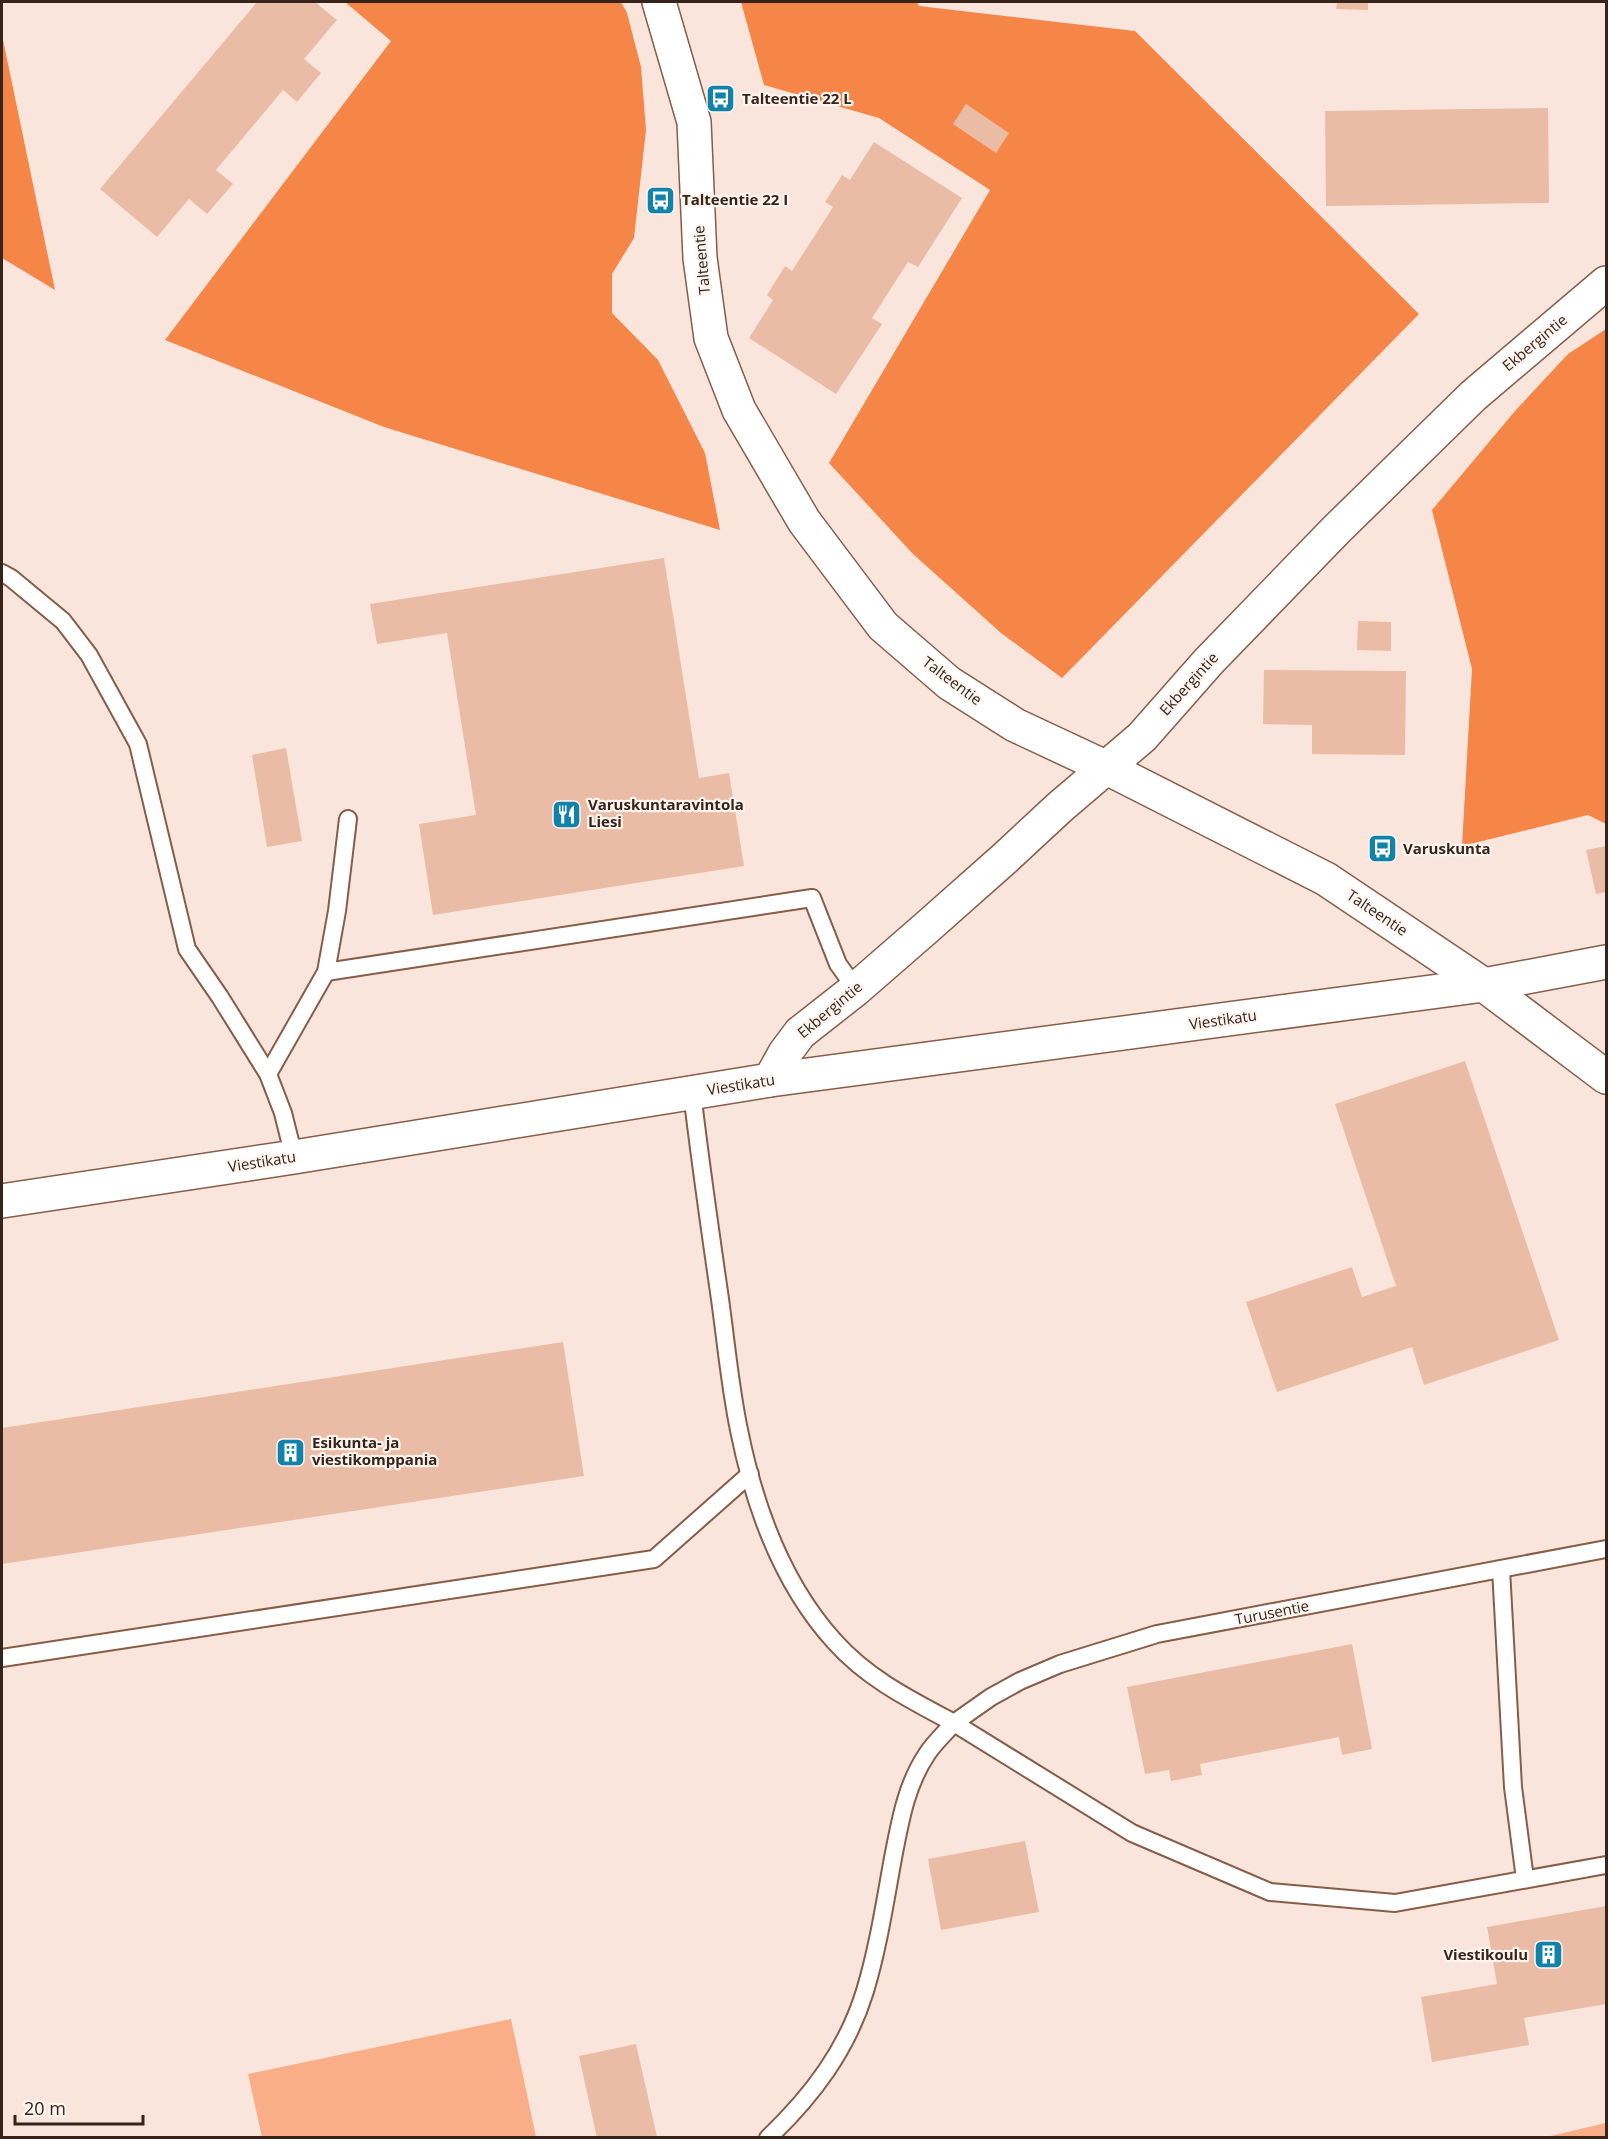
<svg xmlns="http://www.w3.org/2000/svg" width="1608" height="2139" font-family="'Open Sans',sans-serif">
	<style>
		.green { fill: #f9ae88 }
		.forest { fill: #f58647 }
		.building { fill: #ebbca5 }
		.lines { fill: none; stroke-linecap: round; stroke-linejoin: round }
		.lane-casing { stroke: #865d48; stroke-width: 20 }
		.street-casing { stroke: #865d48; stroke-width: 36 }
		.lane { stroke: #fff; stroke-width: 16 }
		.street { stroke: #fff; stroke-width: 33 }
		.labels { text-anchor: middle; stroke-width: 4.5; stroke-linejoin: round; paint-order: stroke }
		.poi-label { font-size: 15px; font-weight: bold; fill: #36241b; stroke: #fff5f0; text-anchor: start }
		.street-label { font-size: 15px; fill: #36241b; stroke: #fff5f0 }
	</style>
	<rect width="100%" height="100%" fill="#f9e5dc"/>
	<g class="green">
		<path d="M511,2019l25,118h-274l-14,-63z"/>
		<path d="M1606,2123v14h-60z"/>
	</g>
	<g class="forest">
		<path d="M345,2h276l6,11 14,54 5,63 -12,108 -22,36v39l46,47 47,93 15,77 -336,-103 -219,-87 226,-299z"/>
		<path d="M741,2h176l2,4 216,25 284,283 -357,364 -61,-45 -88,-79 -84,-91 161,-273 -111,-72 -115,-33z"/>
		<path d="M2,35l53,255 -53,-32z"/>
		<path d="M1606,329v495l-18,-9 -126,31 10,-177 -40,-159 83,-99 53,-57z"/>
	</g>
	<g class="building">
		<path d="M257,2h58l22,18 -33,39 17,14 -24,29 -14,-12 -67,80 17,14 -26,30 -18,-15 -32,38 -57,-48z"/>
		<path d="M1337,2h31v8l-32,-1z"/>
		<path d="M966,104l43,29 -13,20 -43,-29z"/>
		<path d="M1548,108l1,95 -223,3 -1,-95z"/>
		<path d="M874,142l88,56 -44,69 -10,-5 -36,56 10,6 -46,70 -87,-56 24,-38 -6,-5 18,-29 7,5 41,-64 -8,-5 17,-27 8,5z"/>
		<path d="M664,558l35,220 30,-5 15,93 -311,49 -14,-91 57,-9 -29,-182 -70,11 -7,-40z"/>
		<path d="M1358,621l33,1v29l-34,-1z"/>
		<path d="M1264,670l142,1 -1,84 -93,-1v-29l-49,-1z"/>
		<path d="M286,748l16,93 -35,6 -15,-92z"/>
		<path d="M1606,846v46l-10,2 -10,-44z"/>
		<path d="M1465,1061l94,279 -135,45 -12,-38 -135,45 -31,-90 106,-35 10,30 34,-11 -61,-182z"/>
		<path d="M563,1342l21,134 -582,88v-136z"/>
		<path d="M1352,1644l20,105 -30,6 -3,-18 -139,27 2,11 -31,6 -2,-11 -24,4 -18,-87z"/>
		<path d="M1025,1841l14,71 -98,18 -13,-71z"/>
		<path d="M1606,1906v98l-82,14 5,27 -97,17 -11,-65 76,-13 -10,-57z"/>
		<path d="M636,2044l21,93 -60,1 -18,-82z"/>
	</g>
	<g class="lines">
		<defs>
			<g id="lane">
				<path d="M2,573l9,5 52,43 26,34 49,89 49,205 33,48 48,77 15,39 11,44"/>
				<path d="M326,972l486,-74 26,66 18,25"/>
				<path d="M268,1074l58,-102 11,-61 11,-92"/>
				<path d="M692,1092c8,69 18,138 28,207 6,43 10,88 19,131 15,75 43,154 96,212 33,37 76,58 119,81 -9,10 -20,20 -27,31 -21,31 -27,68 -34,104 -8,44 -15,90 -28,133 -18,59 -53,105 -97,147"/>
				<path d="M1606,1549l-449,85 -97,30 -40,17 -29,16 -37,26 178,110 138,59 125,11 211,-38"/>
				<path d="M1501,1569l12,218 12,92"/>
				<path d="M2,1658l652,-99 96,-85"/>
			</g>
			<g id="street">
				<path d="M659,2l35,120 6,136 11,80 28,72 65,111 79,105 66,57 66,42 92,43 219,111 158,106 122,92"/>
				<path d="M770,1080l15,-27 15,-20 56,-44 69,-60 79,-70 56,-52 82,-70 67,-76 127,-131 137,-134 133,-113"/>
				<path d="M2,1201l292,-44 476,-77 714,-95 122,-23"/>
			</g>
		</defs>
		<use href="#lane" class="lane-casing"/>
		<use href="#street" class="street-casing"/>
		<use href="#lane" class="lane"/>
		<use href="#street" class="street"/>
	</g>
	<defs>
		<symbol id="bus-square" viewBox="-11 -11 22 22"><rect x="-9" y="-9" width="18" height="18" rx="4" fill="#1183aa" stroke="#fff5f0"/><path d="M-5-6H5V4H4V6H2V4H-2V6H-4V4H-5ZM-3.5-4V0h7V-4ZM-3.5 1.2v1.5H-2V1.2ZM2 1.2v1.5H3.5V1.2Z" fill="#fff"/></symbol>
		<symbol id="restaurant-square" viewBox="-11 -11 22 22"><rect x="-9" y="-9" width="18" height="18" rx="4" fill="#1183aa" stroke="#fff5f0"/><path d="M-5-6h1v4h1v-4h1v4h1v-4h1v5L-1.5 .5V6h-2V.5L-5-1ZM5-6V6H3V1.5H1.5Q1.5-4 5-6Z" fill="#fff"/></symbol>
		<symbol id="building-square" viewBox="-11 -11 22 22"><rect x="-9" y="-9" width="18" height="18" rx="4" fill="#1183aa" stroke="#fff5f0"/><path d="M-4-6H4V6H1V3H-1V6H-4ZM-2.5-4.3h1.7v1.8h-1.7ZM.8-4.3h1.7v1.8H.8ZM-2.5-1h1.7V.8h-1.7ZM.8-1h1.7V.8H.8Z" fill="#fff"/></symbol>
	</defs>
	<g fill-rule="evenodd">
		<use href="#bus-square" x="704" y="82" width="33" height="33"/>
		<use href="#bus-square" x="644" y="184" width="33" height="33"/>
		<use href="#restaurant-square" x="550" y="798" width="33" height="33"/>
		<use href="#bus-square" x="1366" y="832" width="33" height="33"/>
		<use href="#building-square" x="274" y="1436" width="33" height="33"/>
		<use href="#building-square" x="1532" y="1938" width="33" height="33"/>
	</g>
	<g class="labels">
		<g class="poi-label">
			<text x="742" y="104">Talteentie 22 L</text>
			<text x="682" y="205">Talteentie 22 I</text>
			<text x="588" y="810">Varuskuntaravintola<tspan x="588" dy="17">Liesi</tspan></text>
			<text x="1403" y="854">Varuskunta</text>
			<text x="312" y="1448">Esikunta- ja<tspan x="312" dy="17">viestikomppania</tspan></text>
			<text x="1528" y="1960" text-anchor="end">Viestikoulu</text>
		</g>
		<g class="street-label">
			<text transform="translate(702 260) rotate(-95)" y="5">Talteentie</text>
			<text transform="translate(1535 343) rotate(-40)" y="5">Ekbergintie</text>
			<text transform="translate(952 681) rotate(37)" y="5">Talteentie</text>
			<text transform="translate(1189 684) rotate(-48)" y="5">Ekbergintie</text>
			<text transform="translate(1377 913) rotate(34)" y="5">Talteentie</text>
			<text transform="translate(830 1010) rotate(-40)" y="5">Ekbergintie</text>
			<text transform="translate(1223 1020) rotate(-8)" y="5">Viestikatu</text>
			<text transform="translate(741 1085) rotate(-9)" y="5">Viestikatu</text>
			<text transform="translate(262 1162) rotate(-9)" y="5">Viestikatu</text>
			<text transform="translate(1272 1613) rotate(-11)" y="5">Turusentie</text>
		</g>
	</g>
	<rect width="1608" height="2139" fill="none" stroke="#36241b" stroke-width="6"/>
	<path d="M15 2115v9h128v-9" fill="none" stroke="#36241b" stroke-width="3"/>
	<text x="24" y="2115" font-size="18" fill="#36241b" stroke="#fff5f0" stroke-width="4.5" paint-order="stroke">20 m</text>
</svg>
